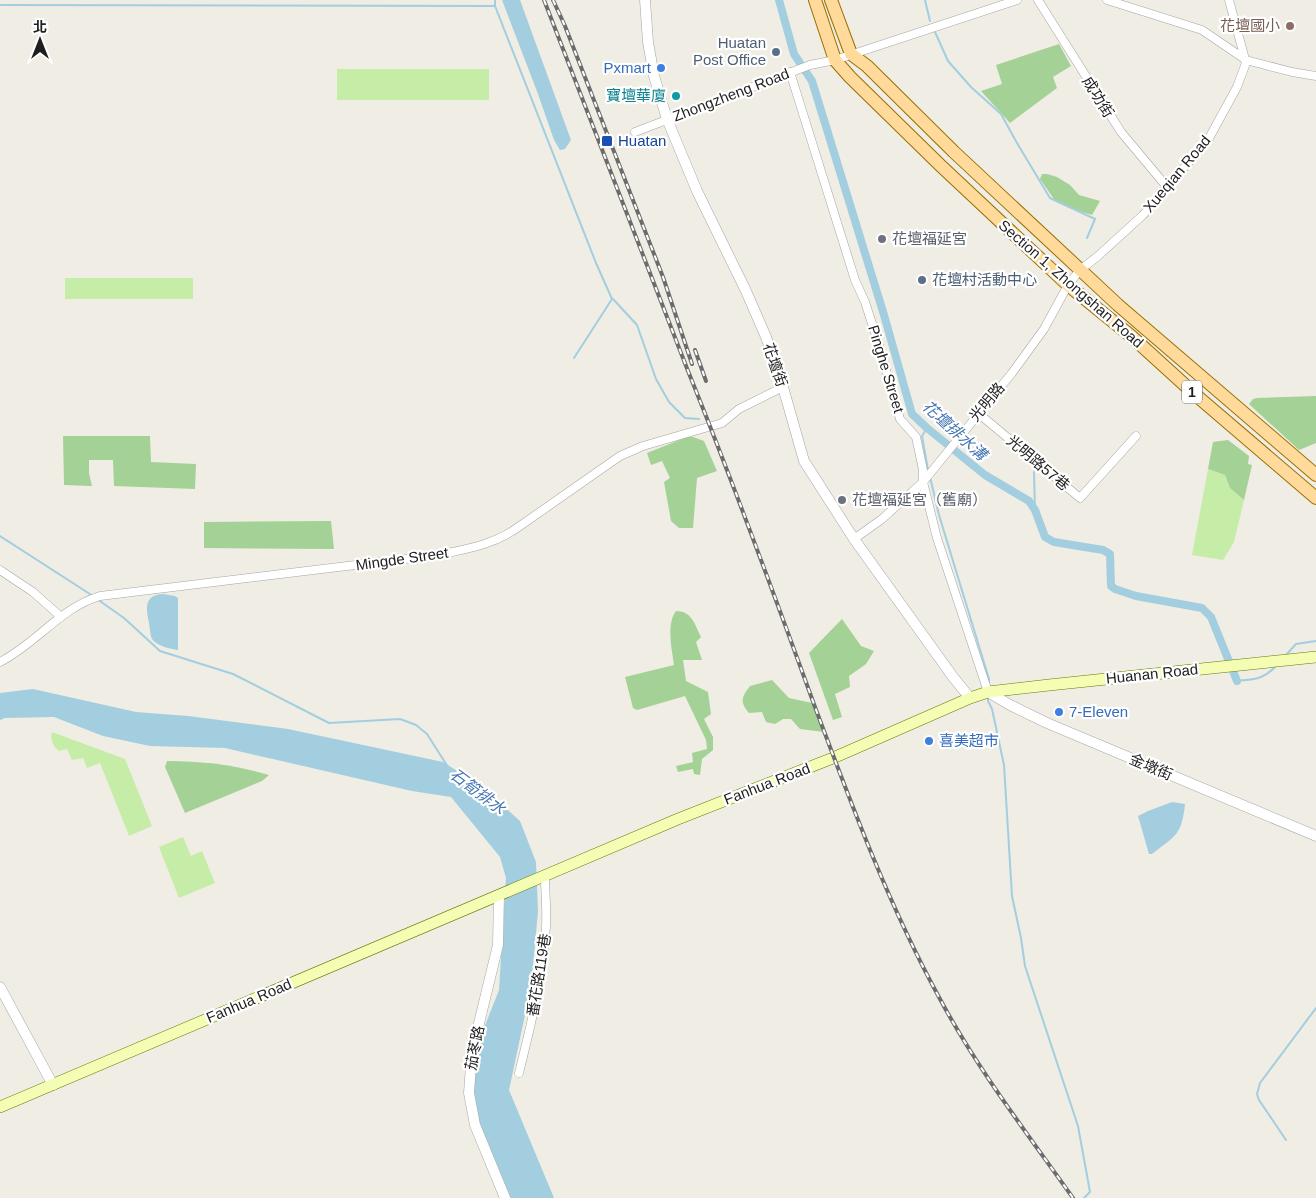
<svg xmlns="http://www.w3.org/2000/svg" width="1316" height="1198" font-family="Helvetica,'Noto Sans TC',sans-serif">
	<style>
		.grass { fill: #c5eda7 }
		.forest { fill: #a4d196 }
		.water { fill: #a2cee0 }
		.lines { fill: none; stroke-linecap: round; stroke-linejoin: round }
		.stream { stroke: #a2cee0; stroke-width: 2 }
		.canal { stroke: #a2cee0; stroke-width: 8 }
		.minor-casing { stroke: #a5a5a5; stroke-width: 9 }
		.tertiary-casing { stroke: #a5a5a5; stroke-width: 11 }
		.secondary-casing { stroke: #657b00; stroke-width: 12 }
		.primary-casing { stroke: #997000; stroke-width: 14 }
		.minor { stroke: #fff; stroke-width: 8 }
		.tertiary { stroke: #fff; stroke-width: 10 }
		.secondary { stroke: #f5fdb5; stroke-width: 11 }
		.primary { stroke: #ffda9a; stroke-width: 12 }
		.rail-casing { stroke: #6c6c6c; stroke-width: 4 }
		.rail { stroke: #fff; stroke-width: 2; stroke-dasharray: 5.5; stroke-linecap: butt }
		.education-dot { fill: #8d6e63; stroke: #fff; stroke-width: 2 }
		.service-dot { fill: #5c6f8a; stroke: #fff; stroke-width: 2 }
		.shop-dot { fill: #3f7fe0; stroke: #fff; stroke-width: 2 }
		.culture-dot { fill: #0f9aa8; stroke: #fff; stroke-width: 2 }
		.transit-dot { fill: #1a4fb4; stroke: #fff; stroke-width: 2 }
		.worship-dot { fill: #6b7280; stroke: #fff; stroke-width: 2 }
		.labels { text-anchor: middle; stroke-width: 4.5; stroke-linejoin: round; paint-order: stroke }
		.shield { fill: #fff; stroke: #626262; stroke-width: 1 }
		.shield-label { font-size: 14px; font-weight: bold; fill: #1e1e1e }
		.education-label { font-size: 15px; fill: #785e54; stroke: #fff; text-anchor: end }
		.service-label { font-size: 15px; fill: #4e5e75; stroke: #fff; text-anchor: end }
		.shop-label { font-size: 15px; fill: #366cbe; stroke: #fff; text-anchor: start }
		.street-label { font-size: 15px; fill: #1e1e1e; stroke: #fff }
		.culture-label { font-size: 15px; fill: #0d838f; stroke: #fff; text-anchor: end }
		.transit-label { font-size: 15px; fill: #164399; stroke: #fff; text-anchor: start }
		.worship-label { font-size: 15px; fill: #5b616d; stroke: #fff; text-anchor: start }
		.water-label { font-size: 16px; font-style: italic; fill: #4575b3; stroke: #fff }
	</style>
	<rect width="100%" height="100%" fill="#f0ede4"/>
	<g class="grass">
		<rect x="337" y="69" width="152" height="31"/>
		<rect x="65" y="278" width="128" height="21"/>
		<path d="M1208,469l17,6 5,13 14,12 -10,42 -11,18 -31,-5z"/>
		<path d="M52,732l73,27 27,67 -23,10 -29,-73 -13,5 -4,-10 -11,2 -5,-11 -8,2c-6,-5 -9,-11 -7,-19z"/>
		<path d="M183,837l8,19 11,-5 13,32 -36,15 -20,-51z"/>
	</g>
	<g class="forest">
		<path d="M1059,44l12,22 -18,11 4,11 -47,35 -29,-32 21,-7 -6,-19z"/>
		<path d="M1042,174h5l10,3 13,8 9,10 21,6 -8,14 -25,-8 -11,-5 -16,-23z"/>
		<path d="M1316,396v47l-17,7 -50,-46 4,-5 4,-1z"/>
		<path d="M63,436h87l1,26 45,2 -1,25 -81,-3 -1,-26h-24v13l3,13 -28,-1z"/>
		<path d="M687,437h6l11,4 13,30 -20,7 -4,50h-14l-8,-7 -7,-39 6,-4 -8,-17 -11,4 -4,-12z"/>
		<path d="M1228,440l21,16 -1,8 4,1 -8,35 -14,-12 -5,-13 -17,-6 5,-27z"/>
		<path d="M331,521l3,28 -130,-1v-26z"/>
		<path d="M676,611c16,0 19,14 25,26l-5,5 6,18h-19l3,21 22,11 3,22 -7,5 9,18v13l-11,9 -2,16 -6,-1 -1,-5 -15,3 -2,-6 17,-4 -1,-9 15,-4 -1,-9 -21,-44 -48,14 -4,-2 -8,-31 49,-12c-2,-15 -8,-41 2,-54z"/>
		<path d="M842,619l19,27 13,5 -8,13 -17,12 1,11 -15,7 7,23 -9,3 -24,-67z"/>
		<path d="M772,680l17,18 23,5 12,29 -24,-3 -9,-10h-8l-8,5 -9,-2 -4,-10 -13,1c-10,-12 -7,-16 1,-27z"/>
		<path d="M167,761c34,0 69,4 102,14l-7,6 -77,32 -20,-46z"/>
	</g>
	<g class="water">
		<path d="M502,0h18l51,140 -6,9 -5,1 -6,-10 -16,-46z"/>
		<path d="M163,594l12,2 3,2v52c-8,-1 -21,-4 -26,-11 -2,-4 -2,-11 -3,-16 -3,-15 -5,-28 14,-29z"/>
		<path d="M33,689l103,23 52,4 100,13 155,33 38,24 39,35 16,41 2,49 -7,76 -22,103 45,108h-43l-41,-96 14,-74 15,-38 7,-112 -6,-21 -49,-60 -39,-6 -187,-43 -75,-2 -47,-10 -49,-19 -49,1 -5,2v-27z"/>
		<path d="M1172,802l13,2c-3,31 -10,32 -33,50h-3l-11,-38 10,-5z"/>
	</g>
	<g class="lines">
		<g class="stream">
			<path d="M495,0v6l101,257 16,36 -38,59"/>
			<path d="M925,0l5,21"/>
			<path d="M0,5l495,1"/>
			<path d="M935,32l13,29 23,26 30,27 16,29 33,55 45,21 -8,19"/>
			<path d="M613,299l24,26 19,54 13,23 16,16 14,1"/>
			<path d="M927,428l-5,8 6,34"/>
			<path d="M1034,472l1,38"/>
			<path d="M930,477l9,38 50,164v5"/>
			<path d="M0,536l93,60"/>
			<path d="M97,599l27,19 36,33 73,23 96,49 71,-4 16,6 11,9 21,33"/>
			<path d="M1286,655l10,-11 20,-3"/>
			<path d="M1237,681c18,-2 26,-1 39,-15"/>
			<path d="M988,696v5l4,8 12,56 8,131 9,42 4,28 53,160 12,66 -6,6"/>
			<path d="M1286,1140l-27,-40 -2,-6 3,-11 56,-75"/>
		</g>
		<path class="canal" d="M779,0l15,54 18,27 72,234 28,99 15,14 58,47 44,26 6,9 10,27 9,5 49,8 7,4 1,32 4,3 21,7 66,12 9,9 26,64"/>
		<defs>
			<g id="minor">
				<path d="M1038,0l83,132 46,55"/>
				<path d="M1107,0l95,30 44,30 46,12 24,4"/>
				<path d="M790,72l65,208 10,22 13,40 22,77 16,18 7,33v12l14,56 51,154"/>
				<path d="M635,132l175,-67 25,-5 182,-60"/>
				<path d="M978,413l102,85 56,-62"/>
				<path d="M854,539l28,-20 41,-37 89,-109 32,-44 24,-44 12,-15 18,-14 45,-41 65,-75 29,-53 9,-24 -17,-63"/>
				<path d="M0,570l33,22 27,24"/>
				<path d="M0,662c37,-19 60,-54 100,-66l338,-41c28,-6 55,-10 79,-27l103,-72 23,-10 79,-23 17,-14 44,-22"/>
				<path d="M519,1073c12,-48 24,-97 27,-147 1,-17 -1,-34 -1,-50"/>
			</g>
			<g id="tertiary">
				<path d="M645,0l3,42 6,34 13,43 30,72 49,100 20,46 17,50 21,74 50,78 99,138 17,21"/>
				<path d="M988,692l22,13 37,18 269,113"/>
				<path d="M499,895l-1,50 -26,107 -3,41 6,32 30,73"/>
				<path d="M0,987l53,98"/>
			</g>
			<path id="secondary" d="M0,1107l678,-288 155,-61 137,-60 18,-6 61,-7 267,-28"/>
			<g id="primary">
				<path d="M815,0l20,60 15,17 91,89 127,119 63,51 67,61 118,101"/>
				<path d="M831,0l20,54 16,12 87,86 164,153 198,170"/>
			</g>
		</defs>
		<use href="#minor" class="minor-casing"/>
		<use href="#tertiary" class="tertiary-casing"/>
		<use href="#secondary" class="secondary-casing"/>
		<use href="#primary" class="primary-casing"/>
		<use href="#minor" class="minor"/>
		<use href="#tertiary" class="tertiary"/>
		<use href="#secondary" class="secondary"/>
		<use href="#primary" class="primary"/>
		<defs>
			<g id="rail">
				<path d="M544,0l144,371c45,111 86,223 127,336 37,99 74,199 125,292 38,71 87,134 133,199"/>
				<path d="M553,0l12,26 98,251 29,87"/>
				<path d="M695,350l11,31"/>
			</g>
		</defs>
		<use href="#rail" class="rail-casing"/>
		<use href="#rail" class="rail"/>
	</g>
	<circle class="education-dot" cx="1290" cy="26" r="5"/>
	<g class="service-dot">
		<circle cx="776" cy="52" r="5"/>
		<circle cx="922" cy="280" r="5"/>
	</g>
	<g class="shop-dot">
		<circle cx="661" cy="68" r="5"/>
		<circle cx="1059" cy="712" r="5"/>
		<circle cx="929" cy="741" r="5"/>
	</g>
	<circle class="culture-dot" cx="676" cy="96" r="5"/>
	<rect class="transit-dot" x="601" y="135" width="12" height="12" rx="2.5"/>
	<g class="worship-dot">
		<circle cx="882" cy="239" r="5"/>
		<circle cx="842" cy="500" r="5"/>
	</g>
	<g class="labels">
		<rect class="shield" x="1182" y="380.5" width="20" height="23" rx="4"/>
		<g class="shield-label">
			<text x="1192" y="397">1</text>
		</g>
		<g class="education-label">
			<text x="1280" y="31">花壇國小</text>
		</g>
		<g class="service-label">
			<text x="766" y="48">Huatan<tspan x="766" dy="17">Post Office</tspan></text>
			<text x="932" y="285" text-anchor="start">花壇村活動中心</text>
		</g>
		<g class="shop-label">
			<text x="651" y="73" text-anchor="end">Pxmart</text>
			<text x="1069" y="717">7-Eleven</text>
			<text x="939" y="746">喜美超市</text>
		</g>
		<g class="street-label">
			<text transform="translate(731 95) rotate(-21)" y="5">Zhongzheng Road</text>
			<text transform="translate(1098 97) rotate(58)" y="5">成功街</text>
			<text transform="translate(1177 174) rotate(-50)" y="5">Xueqian Road</text>
			<text transform="translate(1071 284) rotate(41)" y="5">Section 1, Zhongshan Road</text>
			<text transform="translate(775 365) rotate(71)" y="5">花壇街</text>
			<text transform="translate(886 369) rotate(73)" y="5">Pinghe Street</text>
			<text transform="translate(987 402) rotate(-50)" y="5">光明路</text>
			<text transform="translate(1038 463) rotate(40)" y="5">光明路57巷</text>
			<text transform="translate(402 559) rotate(-8)" y="5">Mingde Street</text>
			<text transform="translate(1152 674) rotate(-6)" y="5">Huanan Road</text>
			<text transform="translate(1151 767) rotate(23)" y="5">金墩街</text>
			<text transform="translate(767 784) rotate(-21)" y="5">Fanhua Road</text>
			<text transform="translate(539 975) rotate(-81)" y="5">番花路119巷</text>
			<text transform="translate(249 1001) rotate(-23)" y="5">Fanhua Road</text>
			<text transform="translate(475 1048) rotate(-79)" y="5">茄苳路</text>
		</g>
		<g class="culture-label">
			<text x="666" y="101">寶壇華廈</text>
		</g>
		<g class="transit-label">
			<text x="618" y="146">Huatan</text>
		</g>
		<g class="worship-label">
			<text x="892" y="244">花壇福延宮</text>
			<text x="852" y="505">花壇福延宮（舊廟）</text>
		</g>
		<g class="water-label">
			<text transform="translate(955 430) rotate(42)" y="6">花壇排水溝</text>
			<text transform="translate(478 791) rotate(37)" y="6">石筍排水</text>
		</g>
	</g>
	<g transform="translate(40 40)" stroke="#ffffff" stroke-width="4" paint-order="stroke">
	<path d="M0-4L9 19L0 12L-9 19Z" fill="#1e1e1e"/>
	<text y="-8" font-size="14" font-weight="bold" text-anchor="middle" fill="#1e1e1e">北</text>
	</g>
</svg>
